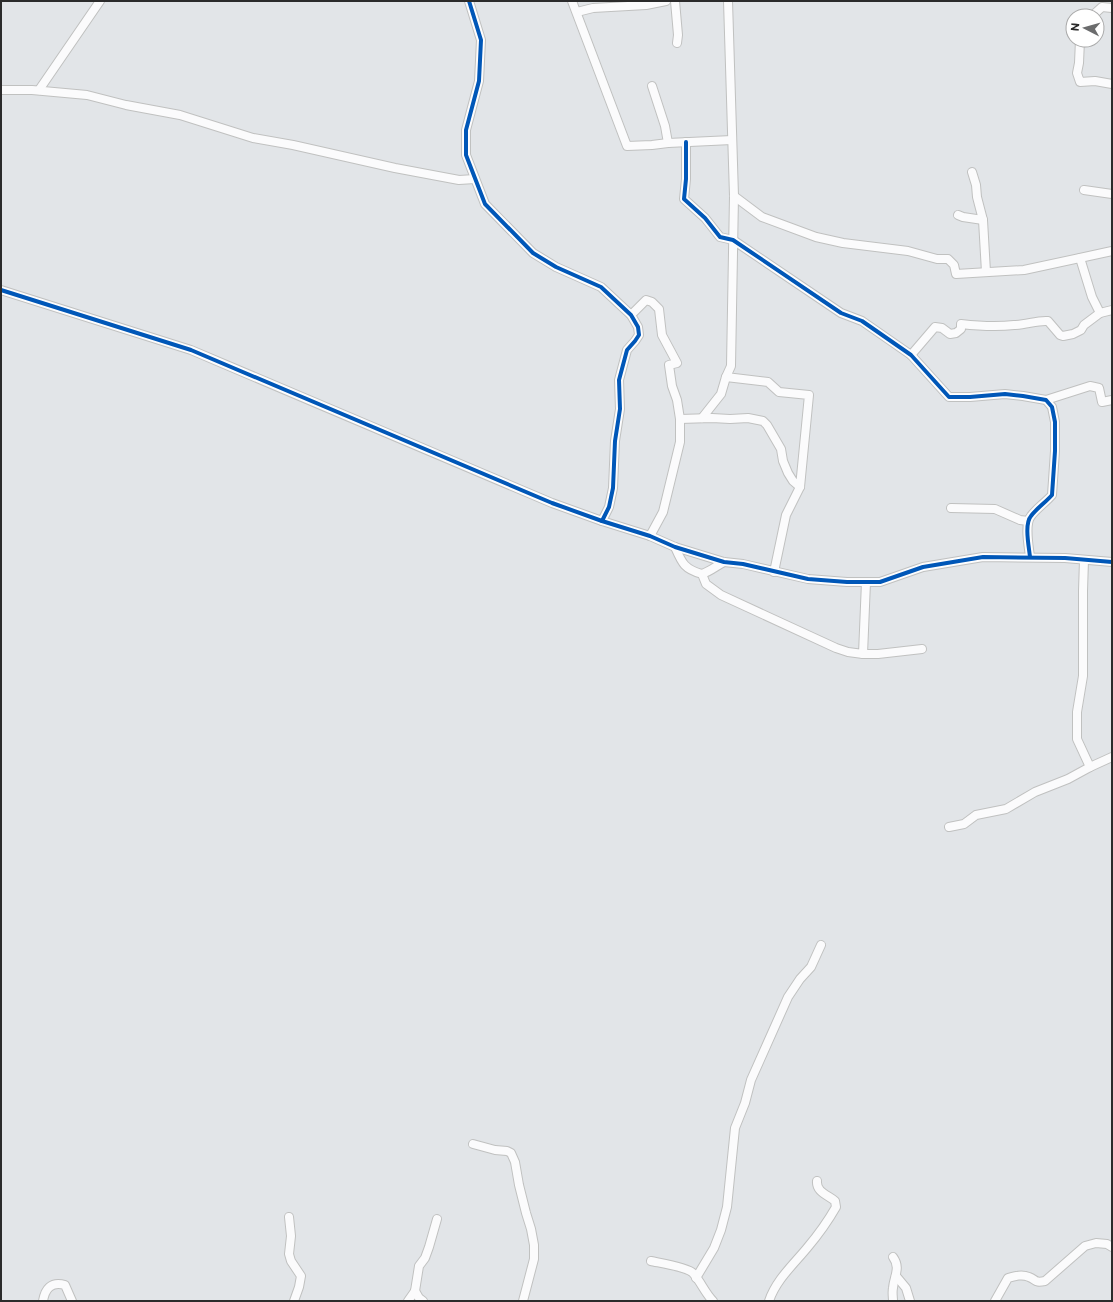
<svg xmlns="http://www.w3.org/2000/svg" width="1113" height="1302" font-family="Commissioner,sans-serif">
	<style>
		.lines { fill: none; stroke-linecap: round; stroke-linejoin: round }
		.minor-casing { stroke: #c0c1c0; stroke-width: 10 }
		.minor { stroke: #fbfbfc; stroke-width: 8 }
		.cycleway-casing { stroke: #fff; stroke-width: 6 }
		.cycleway { stroke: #0057b8; stroke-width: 4 }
	</style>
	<rect width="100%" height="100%" fill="#e2e5e8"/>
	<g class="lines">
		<defs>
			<g id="minor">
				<path d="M469,1l12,39 -2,41 -13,49v25l19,49 48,49 23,14 45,20 30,28 7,12 1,8 -4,6 -8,9 -8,30 1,29 -5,32 -2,47 -4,19 -7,14"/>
				<path d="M572,1l55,145 25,-1 16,-2 64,-3"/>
				<path d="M675,1l3,34 -1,8"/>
				<path d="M728,1l6,195 -3,170 -5,11 42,5 11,10 30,3 -9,92 -14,28 -12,57"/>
				<path d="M577,12l16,-4 53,-3 20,-4"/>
				<path d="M1092,16l10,-9 10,1"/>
				<path d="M1080,40l-1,23 -2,10 3,9 15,-1 17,3"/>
				<path d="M652,86l13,40 3,17"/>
				<path d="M1,90h31l55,5 39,10 54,10 73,23 40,7 102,23 64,12 16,-1"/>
				<path d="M39,90l61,-89"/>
				<path d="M686,142v37l-2,20 21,19 15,19 13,3 108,73 21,8 49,34 38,42h21l35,-3 18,2 23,4 6,7 3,15v29l-3,44c-6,7 -16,14 -21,21 -7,8 -2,31 -1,41"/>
				<path d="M972,172l4,13 1,12 6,23 3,52"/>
				<path d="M1084,190l28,4"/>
				<path d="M734,196l28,21 54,20 27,6 65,8 29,8h11l6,6 2,9 68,-4 88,-19"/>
				<path d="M958,215l5,2 20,3"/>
				<path d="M1080,258l12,39 8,16 12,-3"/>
				<path d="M1,290l190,60 361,153 50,18 48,15 25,11 49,15 19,2 65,15 39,3h33l43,-15 60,-10 82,1 47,4"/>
				<path d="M631,315l15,-15 6,2 7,7 3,26 15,28 -8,2 3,21 5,14 3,19v23l-17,70 -13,24"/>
				<path d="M911,355l24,-28 7,1 8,6 6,-1 5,-4v-5c18,2 36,3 53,1 12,0 23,-5 34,-4l12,14 3,1 10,-2 8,-4 3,-5 16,-12"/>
				<path d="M1046,400l44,-14 9,2 3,14 10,-2"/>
				<path d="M702,418l19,-24 5,-17"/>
				<path d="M680,419l32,-1 18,1 18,-1 15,3 4,4 14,24 2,12 5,12 5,8 7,6"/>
				<path d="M951,508l44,1 25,11 8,1"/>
				<path d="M675,547c7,16 9,22 27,27l4,10 15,11 115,53 12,4 15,2 3,-72"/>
				<path d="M1084,560l-1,31v85l-6,36v27l13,28"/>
				<path d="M702,574c9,-3 14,-8 22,-12"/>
				<path d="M863,654h15l44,-5"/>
				<path d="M949,827l15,-3 12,-9 30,-6 29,-17 33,-13 22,-12 22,-10"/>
				<path d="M473,1144l22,6 12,1 4,2 4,9 4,23 7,28 5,16 3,16v14l-11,42"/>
				<path d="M289,1217l2,19 -2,18 2,7 10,15 -2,11 -5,14"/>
				<path d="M651,1261c9,2 36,6 42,12 8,9 12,20 20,28"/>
				<path d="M896,1276l10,12 4,13"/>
				<path d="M696,1278l18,-30 7,-18 6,-23 8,-79 10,-25 6,-23 37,-83 12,-18 11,-12 10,-22"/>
				<path d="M415,1291l4,-25 6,-8 4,-11 8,-28"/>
				<path d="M43,1301c2,-12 8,-20 22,-16l7,16"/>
				<path d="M408,1301l7,-10 4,7 4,3"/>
				<path d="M769,1301c7,-21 24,-36 38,-53 11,-13 21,-27 29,-41l-1,-6c-7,-6 -19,-9 -18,-20"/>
				<path d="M893,1301c0,-4 -1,-9 0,-13 1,-12 8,-20 0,-31"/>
				<path d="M995,1301l13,-23c7,-2 14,-4 21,-1 8,3 5,6 16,4l40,-35 11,-3 11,1 5,3"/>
			</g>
		</defs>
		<use href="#minor" class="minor-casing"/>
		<use href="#minor" class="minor"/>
		<defs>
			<g id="cycleway">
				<path d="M469,1l12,39 -2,41 -13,49v25l19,49 48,49 23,14 45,20 30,28 7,12 1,8 -4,6 -8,9 -8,30 1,29 -5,32 -2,47 -4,19 -7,14"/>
				<path d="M686,142v37l-2,20 21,19 15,19 13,3 108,73 21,8 49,34 38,42h21l35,-3 18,2 23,4 6,7 3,15v29l-3,44c-6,7 -16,14 -21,21 -7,8 -2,31 -1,41"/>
				<path d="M1,290l190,60 361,153 50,18 48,15 25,11 49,15 19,2 65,15 39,3h33l43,-15 60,-10 82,1 47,4"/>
			</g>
		</defs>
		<use href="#cycleway" class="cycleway-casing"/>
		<use href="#cycleway" class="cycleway"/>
	</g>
	<rect width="1113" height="1302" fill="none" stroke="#2b2b2b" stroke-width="4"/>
	<g transform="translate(1085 28) rotate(276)"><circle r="19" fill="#ffffff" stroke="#aaaaaa"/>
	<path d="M0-3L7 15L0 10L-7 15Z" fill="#6b6c6d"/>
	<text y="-6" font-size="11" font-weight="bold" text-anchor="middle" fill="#2b2b2b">N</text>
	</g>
</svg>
